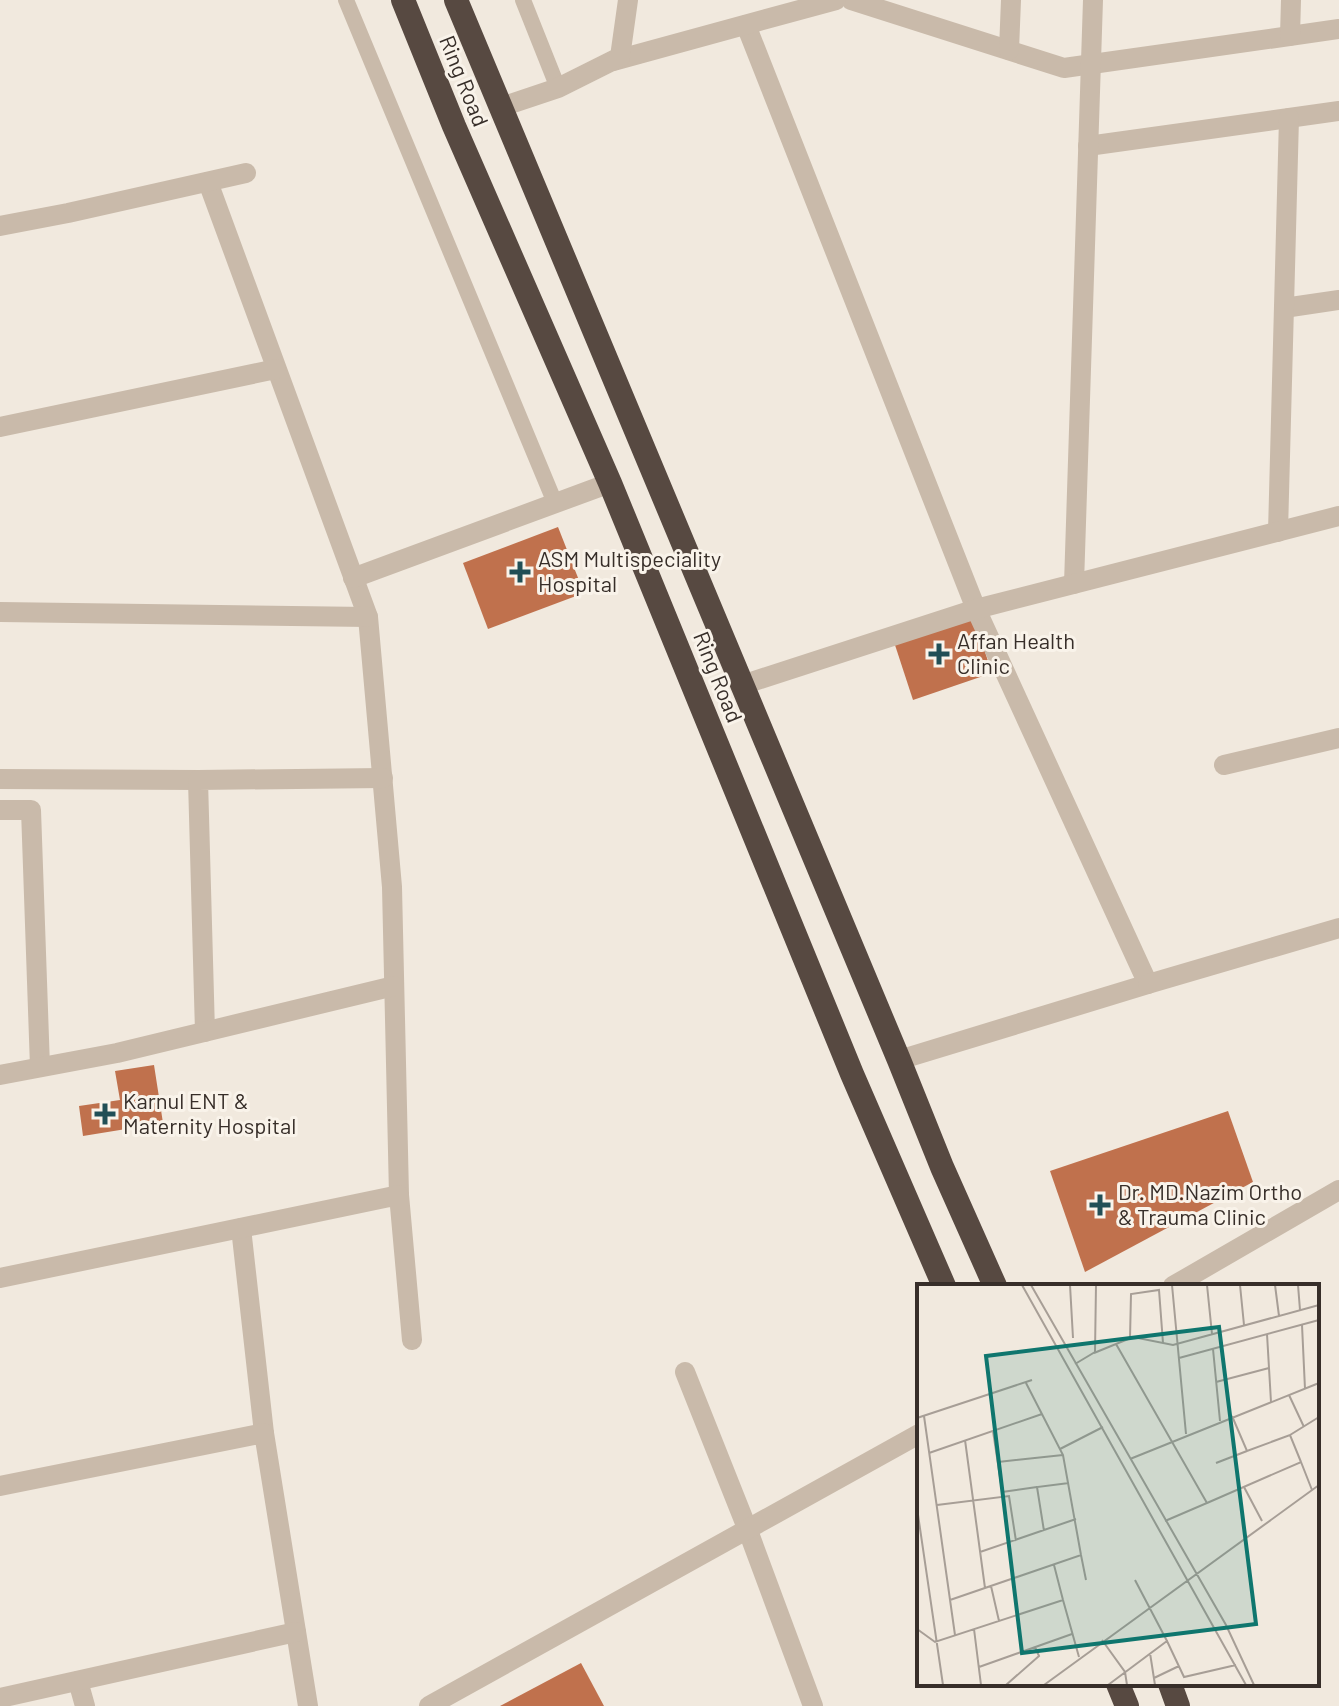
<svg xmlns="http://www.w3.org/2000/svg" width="1339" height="1706" font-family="Barlow,sans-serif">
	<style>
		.building { fill: #c0714d }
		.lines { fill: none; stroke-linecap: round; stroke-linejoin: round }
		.lane { stroke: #c9baaa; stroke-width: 16 }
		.street { stroke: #c9baaa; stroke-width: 20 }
		.highway { stroke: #574941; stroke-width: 24 }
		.poi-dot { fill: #214f56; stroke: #f9f3ea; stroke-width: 3 }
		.labels { text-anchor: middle; stroke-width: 6; stroke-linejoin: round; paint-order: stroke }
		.street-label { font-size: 22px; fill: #372e29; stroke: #f9f3ea }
		.poi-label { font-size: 22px; fill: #372e29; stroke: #f9f3ea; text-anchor: start }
		.inset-road { fill: none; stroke: #a79e96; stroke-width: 2 }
		.view { fill: #0f766e; fill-opacity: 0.15; stroke: #0f766e; stroke-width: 4 }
		.inset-edge { fill: none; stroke: #372e29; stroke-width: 4 }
	</style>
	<rect width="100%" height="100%" fill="#f1e9de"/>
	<g class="building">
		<path d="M558,527l26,66 -96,36 -25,-66z"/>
		<path d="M974,619l18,54 -79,27 -18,-55z"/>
		<path d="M154,1065l9,58 -80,13 -4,-30 41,-6 -5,-29z"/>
		<path d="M1228,1111l25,71 -168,90 -35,-101z"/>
		<path d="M581,1663l23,43h-104z"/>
	</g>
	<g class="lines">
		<g class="lane">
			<path d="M346,0l209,503"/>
			<path d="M523,0l35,88"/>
		</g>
		<g class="street">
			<path d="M851,0l213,68 275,-39"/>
			<path d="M746,25l230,584 172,375 -249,76"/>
			<path d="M1290,36l1,-36"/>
			<path d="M1009,50l2,-50"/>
			<path d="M613,61l223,-61"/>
			<path d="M501,107l57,-19 62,-31 8,-57"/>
			<path d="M1088,146l251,-35"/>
			<path d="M208,182l160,435 24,270 7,308"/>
			<path d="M0,226l68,-13 178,-40"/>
			<path d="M1284,308l55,-8"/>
			<path d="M0,427l276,-58"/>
			<path d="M1278,532l11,-414"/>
			<path d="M353,578l257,-95"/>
			<path d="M1074,584l19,-584"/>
			<path d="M0,612l368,5"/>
			<path d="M742,685l234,-76 363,-93"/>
			<path d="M1224,765l115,-27"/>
			<path d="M0,779l198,1"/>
			<path d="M0,810h31l9,257"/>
			<path d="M1148,984l191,-56"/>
			<path d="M205,1032l-7,-252 185,-2"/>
			<path d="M0,1075l117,-22 277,-67"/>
			<path d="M241,1228l23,205"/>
			<path d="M0,1278l399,-83 13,145"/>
			<path d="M1173,1286l166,-96"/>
			<path d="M685,1372l62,156 66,178"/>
			<path d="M0,1486l264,-53 44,273"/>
			<path d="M78,1681l7,25"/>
			<path d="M0,1698l296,-66"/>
			<path d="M429,1706l490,-272"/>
		</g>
		<g class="highway">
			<path d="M403,0l51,126 156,357 242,591 92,212"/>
			<path d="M456,0l443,1060 43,107 53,119"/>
			<path d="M1118,1684l9,22"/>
			<path d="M1170,1684l8,22"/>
		</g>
	</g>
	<g class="poi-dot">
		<path d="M516 560h8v8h8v8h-8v8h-8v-8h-8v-8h8z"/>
		<path d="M935 642h8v8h8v8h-8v8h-8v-8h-8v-8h8z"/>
		<path d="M101 1102h8v8h8v8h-8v8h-8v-8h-8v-8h8z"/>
		<path d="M1096 1193h8v8h8v8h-8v8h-8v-8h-8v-8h8z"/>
	</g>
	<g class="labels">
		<g class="street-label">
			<text transform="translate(464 81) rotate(68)" y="8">Ring Road</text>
			<text transform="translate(718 677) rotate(68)" y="8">Ring Road</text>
		</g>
		<g class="poi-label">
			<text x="538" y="567">ASM Multispeciality<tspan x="538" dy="25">Hospital</tspan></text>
			<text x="957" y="649">Affan Health<tspan x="957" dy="25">Clinic</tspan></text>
			<text x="123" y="1109">Karnul ENT &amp;<tspan x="123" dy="25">Maternity Hospital</tspan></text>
			<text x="1118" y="1200">Dr. MD.Nazim Ortho<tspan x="1118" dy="25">&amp; Trauma Clinic</tspan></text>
		</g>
	</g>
	<g transform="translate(917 1284)">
		<rect width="402" height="402" fill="#f1e9de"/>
		<path class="inset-road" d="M105,1l224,400M114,1l195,340 28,60M153,1l3,53M255,1l14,149M290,1l5,49M323,1l4,40M358,1l4,31M381,1l2,25M385,41l3,64M350,50l4,68M213,54l1,-44 28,-4 4,53M199,60l91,159 -42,18M296,65l7,72M177,69l39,-16 40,8 146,-40M262,74l140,-38M158,80l20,-12 1,-67M299,98l53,-14M109,99l37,72 18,100M372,111l15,32M7,132l31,219M315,132l15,35 43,-16 11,27M0,134l115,-38M76,147l10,66M373,151l29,-18M48,156l20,148M143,165l43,-22M12,169l113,-39M213,175l189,-76M81,178l65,-7M299,179l31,-12M327,203l18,34M85,208l35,-5M290,219l94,-41 11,28M20,221l72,-9 7,45M0,224l26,177M127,247l-7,-44 32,-4M63,268l96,-33M137,281l9,35M74,302l8,35M33,316l131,-45 5,25M0,345l18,13 128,-42 16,57M57,345l7,56M185,356l23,32 2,13M250,357l17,36 52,-12M233,369l5,32M62,383l93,-33M237,394l25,-12M89,401l33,-29 -4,-9M127,401l275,-200M191,401l59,-44 -32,-61"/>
		<path class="view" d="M302,43l37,297 -234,29 -36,-297z"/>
		<rect width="402" height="402" class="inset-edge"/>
	</g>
</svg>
